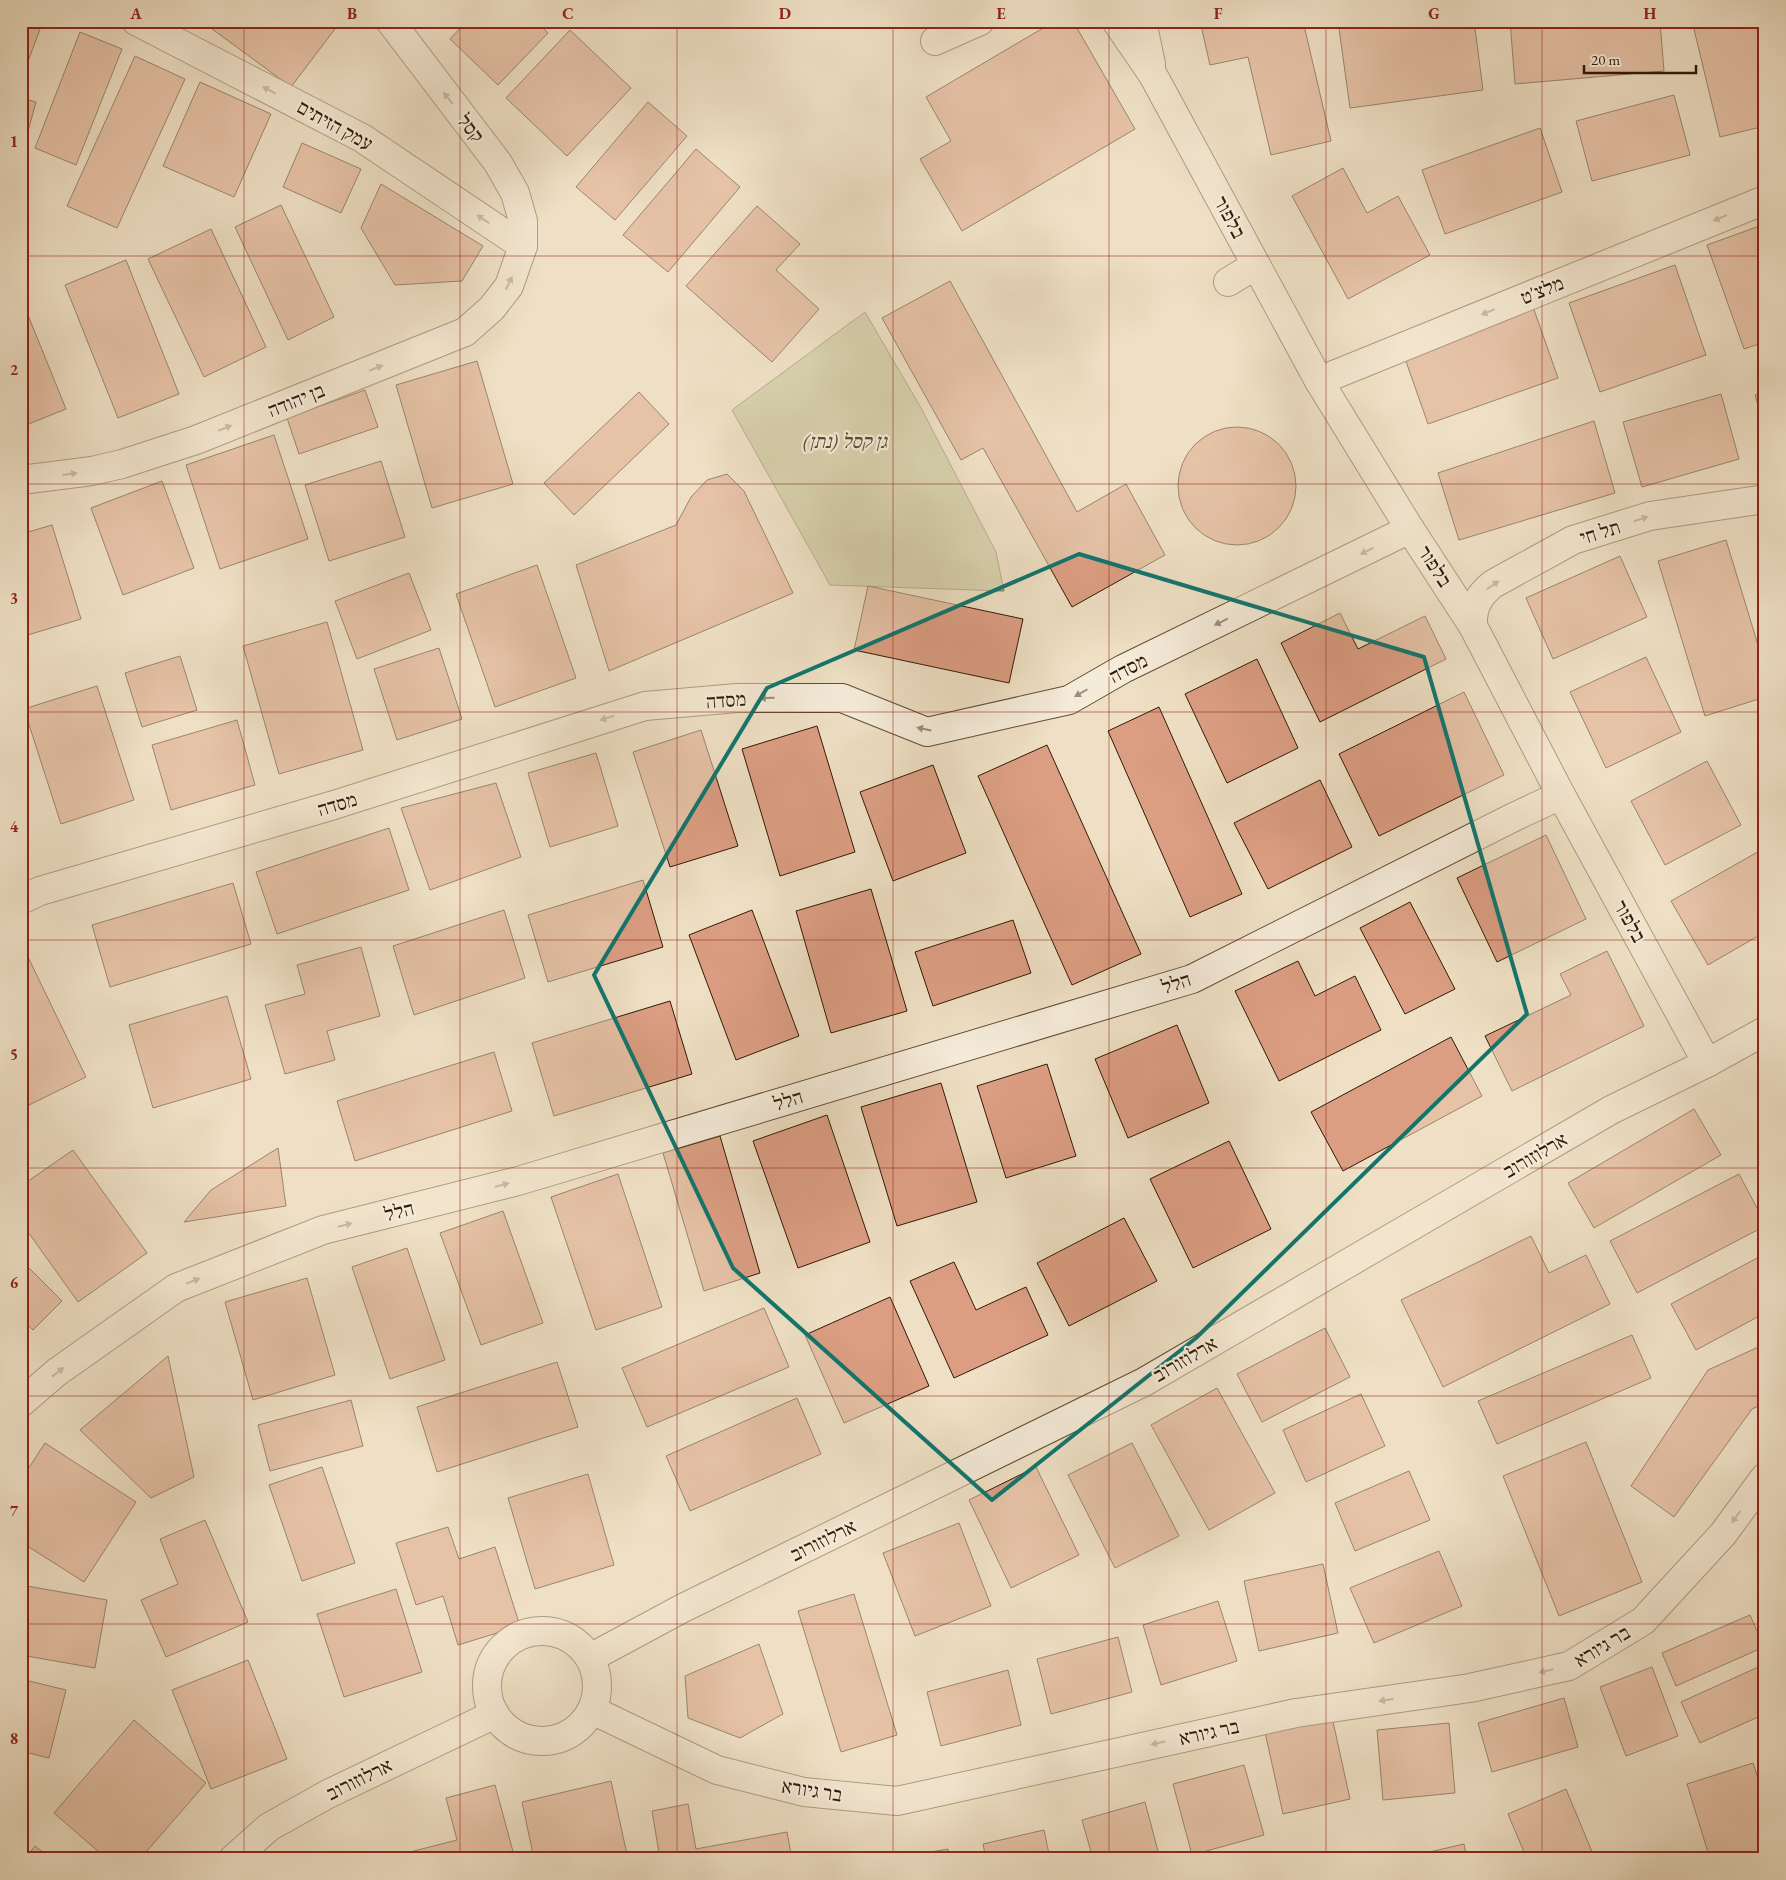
<svg xmlns="http://www.w3.org/2000/svg" width="1786" height="1880" font-family="'EB Garamond','Frank Ruhl Libre',serif">
	<style>
		.green { fill: #bdc192; stroke: #766e4b }
		.building { fill: #dc9e83; stroke: #301a04 }
		.lines { fill: none; stroke-linecap: round; stroke-linejoin: round }
		.minor-casing { stroke: #604c34; stroke-width: 30 }
		.minor { stroke: #f5ebd9; stroke-width: 28 }
		.oneway { fill: #9c8d79 }
		.marked { fill: none; stroke: #0f766e; stroke-width: 4; stroke-linejoin: round }
		.grid { fill: none; stroke: #8f2418; stroke-width: 1; stroke-opacity: 0.55 }
		.labels { text-anchor: middle; stroke-width: 4.5; stroke-linejoin: round; paint-order: stroke }
		.street-label { font-size: 20px; fill: #301a04; stroke: #f5ebd9 }
		.park-label { font-size: 20px; font-style: italic; fill: #5a4c2f; stroke: #f5ebd9 }
		.neatline { fill: none; stroke: #8f2418; stroke-width: 2 }
		.grid-label { font-size: 16px; text-anchor: middle; font-weight: bold; fill: #8f2418 }
	</style>
	<rect width="100%" height="100%" fill="#efe0c5"/>
	<filter id="stains"><feTurbulence type="fractalNoise" baseFrequency=".004" numOctaves="4"/><feColorMatrix values="0 0 0 0 .2 0 0 0 0 .09 0 0 0 0 .02 0 0 0 .5 -.17"/></filter>
	<radialGradient id="worn" r=".72"><stop offset=".6" stop-color="#630" stop-opacity="0"/><stop offset="1" stop-color="#630" stop-opacity=".3"/></radialGradient>
	<path class="green" d="M865,312l56,96 75,144 8,39 -174,-6 -98,-175z"/>
	<g class="building">
		<path d="M21,21h22l-16,43 -6,-2z"/>
		<path d="M206,21h135l-50,66 -87,-64z"/>
		<path d="M467,21h69l12,12 -50,52 -48,-46z"/>
		<path d="M1055,21h18l62,108 -173,102 -42,-72 31,-18 -25,-44z"/>
		<path d="M1200,21h103l28,120 -60,14 -23,-98 -38,8z"/>
		<path d="M1338,21h136l9,69 -133,18z"/>
		<path d="M1510,21h150l4,50 -149,13z"/>
		<path d="M1692,21h73v105l-45,11z"/>
		<path d="M570,30l61,58 -64,68 -61,-58z"/>
		<path d="M80,32l42,17 -46,116 -41,-17z"/>
		<path d="M135,56l50,23 -68,149 -50,-22z"/>
		<path d="M200,82l71,32 -37,83 -71,-31z"/>
		<path d="M1674,95l16,60 -98,26 -16,-60z"/>
		<path d="M21,98l15,4 -15,55z"/>
		<path d="M648,102l39,34 -72,84 -39,-33z"/>
		<path d="M1540,128l22,64 -117,42 -23,-64z"/>
		<path d="M302,143l59,26 -20,44 -58,-26z"/>
		<path d="M696,149l44,38 -72,85 -45,-37z"/>
		<path d="M1343,168l24,45 31,-17 32,59 -82,44 -56,-103z"/>
		<path d="M381,184l102,62 -21,35 -67,4 -34,-57z"/>
		<path d="M281,205l53,112 -46,23 -53,-113z"/>
		<path d="M757,206l43,38 -24,26 43,39 -47,53 -86,-76z"/>
		<path d="M1765,224v118l-21,7 -37,-104z"/>
		<path d="M211,229l55,118 -62,30 -56,-118z"/>
		<path d="M126,260l53,134 -61,24 -53,-133z"/>
		<path d="M1675,265l31,90 -106,37 -31,-89z"/>
		<path d="M950,281l127,231 49,-28 39,71 -93,52 -89,-159 -22,12 -79,-142z"/>
		<path d="M21,298l45,111 -45,18z"/>
		<path d="M1532,304l26,74 -130,46 -26,-74z"/>
		<path d="M477,361l36,123 -81,24 -36,-123z"/>
		<path d="M365,390l13,37 -79,27 -12,-36z"/>
		<path d="M639,392l30,32 -95,91 -30,-32z"/>
		<path d="M1765,392v36l-10,-33z"/>
		<path d="M1721,394l18,65 -97,28 -19,-65z"/>
		<path d="M1594,421l21,72 -156,47 -21,-67z"/>
		<circle cx="1237" cy="486" r="59"/>
		<path d="M274,435l34,104 -88,30 -34,-104z"/>
		<path d="M381,461l24,76 -76,24 -24,-76z"/>
		<path d="M727,474l17,17 49,102 -184,78 -33,-106 100,-40 15,-28 16,-17z"/>
		<path d="M162,481l32,87 -71,27 -32,-87z"/>
		<path d="M52,525l29,94 -60,18v-103z"/>
		<path d="M1726,540l39,128v29l-60,19 -47,-155z"/>
		<path d="M1620,556l27,61 -94,42 -27,-61z"/>
		<path d="M537,565l39,113 -81,29 -39,-113z"/>
		<path d="M409,573l22,57 -74,29 -22,-58z"/>
		<path d="M868,586l155,33 -14,64 -155,-33z"/>
		<path d="M1340,613l18,36 67,-33 21,43 -126,63 -39,-79z"/>
		<path d="M327,622l36,128 -84,24 -36,-128z"/>
		<path d="M439,648l23,71 -65,21 -23,-71z"/>
		<path d="M180,656l17,54 -55,17 -17,-54z"/>
		<path d="M1646,657l35,75 -75,36 -36,-76z"/>
		<path d="M1257,659l41,89 -71,35 -42,-89z"/>
		<path d="M97,686l37,114 -73,24 -37,-115z"/>
		<path d="M1464,692l40,83 -125,61 -40,-82z"/>
		<path d="M1159,707l83,187 -52,23 -82,-186z"/>
		<path d="M237,720l18,65 -84,25 -19,-65z"/>
		<path d="M817,726l38,126 -75,24 -38,-127z"/>
		<path d="M701,730l37,116 -68,21 -37,-115z"/>
		<path d="M1047,745l94,209 -69,31 -94,-209z"/>
		<path d="M596,753l22,73 -68,21 -22,-74z"/>
		<path d="M1707,761l34,64 -76,40 -34,-64z"/>
		<path d="M933,765l33,88 -73,28 -33,-89z"/>
		<path d="M1320,780l32,67 -84,42 -34,-66z"/>
		<path d="M496,783l25,74 -91,33 -29,-82z"/>
		<path d="M389,828l20,62 -132,44 -21,-62z"/>
		<path d="M1546,835l40,84 -89,43 -40,-84z"/>
		<path d="M1763,849l2,4v79l-57,33 -37,-64z"/>
		<path d="M643,880l20,67 -115,35 -20,-67z"/>
		<path d="M233,883l18,61 -141,43 -18,-62z"/>
		<path d="M871,889l36,122 -76,22 -35,-122z"/>
		<path d="M1410,902l45,87 -50,25 -45,-86z"/>
		<path d="M504,910l21,68 -111,37 -21,-69z"/>
		<path d="M752,910l47,126 -63,24 -47,-125z"/>
		<path d="M1013,920l18,53 -98,33 -18,-54z"/>
		<path d="M361,947l19,69 -53,15 8,29 -50,14 -20,-69 40,-11 -8,-29z"/>
		<path d="M1607,951l37,75 -132,65 -27,-55 86,-41 -11,-21z"/>
		<path d="M27,955l59,122 -61,30 -4,-9v-140z"/>
		<path d="M1298,961l17,35 40,-20 26,54 -102,51 -44,-90z"/>
		<path d="M227,996l24,83 -98,29 -24,-83z"/>
		<path d="M670,1001l22,73 -138,42 -22,-73z"/>
		<path d="M1177,1025l32,78 -81,35 -33,-79z"/>
		<path d="M1451,1037l31,59 -139,75 -32,-59z"/>
		<path d="M494,1052l18,59 -157,50 -18,-60z"/>
		<path d="M1047,1064l29,92 -70,22 -29,-92z"/>
		<path d="M941,1083l36,119 -80,24 -36,-119z"/>
		<path d="M1694,1109l27,46 -127,73 -26,-45z"/>
		<path d="M827,1115l43,127 -72,26 -45,-127z"/>
		<path d="M720,1136l40,137 -56,18 -41,-138z"/>
		<path d="M1229,1141l42,88 -78,39 -43,-89z"/>
		<path d="M278,1148l8,58 -102,16 27,-32z"/>
		<path d="M73,1150l74,103 -69,49 -57,-80v-36z"/>
		<path d="M618,1174l44,133 -66,23 -45,-133z"/>
		<path d="M1739,1174l26,49v3l-128,67 -27,-52z"/>
		<path d="M503,1211l40,112 -62,22 -41,-112z"/>
		<path d="M1124,1218l33,63 -88,45 -32,-63z"/>
		<path d="M1531,1236l18,37 37,-18 24,49 -167,83 -42,-87z"/>
		<path d="M407,1248l38,112 -55,19 -38,-112z"/>
		<path d="M1759,1257l6,10v46l-69,37 -25,-46z"/>
		<path d="M21,1260l41,41 -29,29 -12,-12z"/>
		<path d="M954,1262l22,48 50,-23 22,48 -94,43 -44,-97z"/>
		<path d="M307,1278l28,97 -82,25 -28,-98z"/>
		<path d="M890,1297l39,89 -85,37 -39,-88z"/>
		<path d="M764,1308l25,59 -142,60 -25,-59z"/>
		<path d="M1325,1328l25,49 -88,45 -25,-48z"/>
		<path d="M1632,1335l19,43 -154,66 -19,-43z"/>
		<path d="M1765,1344v59l-13,6 -78,108 -43,-31 77,-116z"/>
		<path d="M168,1356l26,121 -43,21 -71,-68z"/>
		<path d="M557,1362l21,65 -141,45 -20,-65z"/>
		<path d="M1217,1388l58,105 -66,37 -58,-105z"/>
		<path d="M1361,1394l24,52 -79,36 -23,-52z"/>
		<path d="M797,1398l24,56 -131,57 -24,-55z"/>
		<path d="M351,1400l12,46 -93,25 -12,-46z"/>
		<path d="M1586,1442l56,140 -83,34 -56,-140z"/>
		<path d="M45,1443l91,59 -52,80 -63,-40v-62z"/>
		<path d="M1132,1443l47,93 -64,32 -47,-93z"/>
		<path d="M322,1467l33,96 -53,18 -33,-96z"/>
		<path d="M1036,1467l43,88 -68,33 -42,-88z"/>
		<path d="M1409,1471l21,49 -75,31 -20,-48z"/>
		<path d="M588,1474l26,91 -79,24 -27,-91z"/>
		<path d="M205,1520l43,102 -82,35 -25,-57 37,-16 -18,-45z"/>
		<path d="M959,1523l32,83 -76,30 -32,-83z"/>
		<path d="M448,1527l11,32 36,-12 25,79 -62,19 -15,-49 -27,9 -20,-62z"/>
		<path d="M1439,1551l23,55 -88,37 -24,-55z"/>
		<path d="M1323,1564l15,69 -79,18 -15,-70z"/>
		<path d="M21,1585l86,15 -12,68 -74,-13z"/>
		<path d="M396,1589l26,83 -78,25 -27,-83z"/>
		<path d="M854,1594l43,141 -56,17 -43,-141z"/>
		<path d="M1218,1601l19,60 -76,24 -18,-60z"/>
		<path d="M1750,1615l14,32 -88,39 -14,-33z"/>
		<path d="M1118,1637l14,55 -81,22 -14,-55z"/>
		<path d="M759,1644l24,70 -43,24 -52,-20 -3,-42z"/>
		<path d="M248,1660l39,99 -76,30 -39,-99z"/>
		<path d="M1765,1664v50l-65,29 -19,-41z"/>
		<path d="M1652,1667l26,69 -52,20 -26,-69z"/>
		<path d="M1008,1670l13,55 -80,21 -14,-54z"/>
		<path d="M21,1679l45,11 -17,68 -28,-7z"/>
		<path d="M1564,1698l14,49 -86,25 -14,-49z"/>
		<path d="M1332,1717l18,82 -67,15 -18,-82z"/>
		<path d="M134,1720l72,63 -66,76h-33l-53,-46z"/>
		<path d="M1449,1723l6,70 -72,7 -6,-70z"/>
		<path d="M1753,1763l12,37v59h-55l-23,-75z"/>
		<path d="M1244,1765l20,70 -72,20 -19,-71z"/>
		<path d="M611,1781l17,78h-94l-12,-57z"/>
		<path d="M495,1785l20,74h-107l-2,-6 51,-13 -11,-42z"/>
		<path d="M1566,1789l29,70h-68l-19,-45z"/>
		<path d="M1145,1802l14,53 -15,4h-51l-11,-39z"/>
		<path d="M688,1804l8,45 91,-17 5,27h-132l-8,-48z"/>
		<path d="M1044,1830l6,29h-64l-3,-15z"/>
		<path d="M1464,1844l3,15h-68z"/>
		<path d="M35,1846l16,13h-26z"/>
		<path d="M948,1849l2,10h-61z"/>
	</g>
	<g class="lines">
		<defs>
			<g id="minor">
				<path d="M136,21l226,117 161,108"/>
				<path d="M1116,21l37,54 166,306 91,148 63,97 88,169 146,268"/>
				<path d="M1142,21l9,43"/>
				<path d="M935,41l45,-20"/>
				<path d="M1228,282l28,-17"/>
				<path d="M1319,381l446,-181"/>
				<path d="M21,480l71,-9 30,-7 74,-24 269,-108 27,-24 17,-22 14,-40v-25l-8,-28 -17,-30 -108,-142"/>
				<path d="M1473,626c-1,-19 6,-31 20,-42l80,-44 77,-24 115,-17"/>
				<path d="M21,900l19,-9 294,-86 311,-99 92,-8h105l85,34 142,-32 54,-31 287,-140"/>
				<path d="M21,1403l36,-31 119,-84 147,-58 195,-49 674,-202 324,-163 45,-21"/>
				<circle cx="542" cy="1686" r="55"/>
				<path d="M590,1658l93,-50 461,-226 467,-272 96,-47 58,-32"/>
				<path d="M592,1710l125,60 87,22 93,9 399,-88 174,-25 99,-22 74,-45 80,-87 42,-57"/>
				<path d="M233,1859l36,-32 59,-33 167,-80"/>
			</g>
		</defs>
		<use href="#minor" class="minor-casing"/>
		<use href="#minor" class="minor"/>
	</g>
	<defs><path id="oneway-solid" d="M-6-.8H1V-3.2L6.5 0L1 3.2V.8H-6Z" transform="scale(1.25)"/></defs>
	<g class="oneway">
		<use href="#oneway-solid" transform="translate(269 90) rotate(-152)"/>
		<use href="#oneway-solid" transform="translate(448 98) rotate(-128)"/>
		<use href="#oneway-solid" transform="translate(1720 218) rotate(158)"/>
		<use href="#oneway-solid" transform="translate(483 219) rotate(-146)"/>
		<use href="#oneway-solid" transform="translate(509 283) rotate(-64)"/>
		<use href="#oneway-solid" transform="translate(1488 312) rotate(158)"/>
		<use href="#oneway-solid" transform="translate(376 368) rotate(-22)"/>
		<use href="#oneway-solid" transform="translate(225 428) rotate(-22)"/>
		<use href="#oneway-solid" transform="translate(70 474) rotate(-7)"/>
		<use href="#oneway-solid" transform="translate(1641 519) rotate(-17)"/>
		<use href="#oneway-solid" transform="translate(1367 551) rotate(154)"/>
		<use href="#oneway-solid" transform="translate(1493 585) rotate(-34)"/>
		<use href="#oneway-solid" transform="translate(1221 622) rotate(154)"/>
		<use href="#oneway-solid" transform="translate(1081 693) rotate(150)"/>
		<use href="#oneway-solid" transform="translate(767 698) rotate(179)"/>
		<use href="#oneway-solid" transform="translate(607 718) rotate(162)"/>
		<use href="#oneway-solid" transform="translate(924 729) rotate(-168)"/>
		<use href="#oneway-solid" transform="translate(502 1185) rotate(-14)"/>
		<use href="#oneway-solid" transform="translate(345 1225) rotate(-14)"/>
		<use href="#oneway-solid" transform="translate(193 1281) rotate(-21)"/>
		<use href="#oneway-solid" transform="translate(58 1372) rotate(-38)"/>
		<use href="#oneway-solid" transform="translate(1736 1517) rotate(126)"/>
		<use href="#oneway-solid" transform="translate(1546 1671) rotate(167)"/>
		<use href="#oneway-solid" transform="translate(1386 1700) rotate(172)"/>
		<use href="#oneway-solid" transform="translate(1158 1743) rotate(168)"/>
	</g>
	<path d="M0 0H1786V1880H0ZM1079,554l345,103 103,357 -331,324 -204,162 -259,-232 -139,-293 173,-287z" fill="#efe0c5" fill-opacity=".55" fill-rule="evenodd"/>
	<path class="marked" d="M1079,554l345,103 103,357 -331,324 -204,162 -259,-232 -139,-293 173,-287z"/>
	<path class="grid" d="M244,21v1838M460,21v1838M677,21v1838M893,21v1838M1109,21v1838M1326,21v1838M1542,21v1838M21,256h1744M21,484h1744M21,712h1744M21,940h1744M21,1168h1744M21,1396h1744M21,1624h1744"/>
	<g class="labels">
		<g class="street-label">
			<text transform="translate(335 125) rotate(29)" y="7">עמק הזיתים</text>
			<text transform="translate(471 128) rotate(52)" y="7">קסל</text>
			<text transform="translate(1230 217) rotate(62)" y="7">בלפור</text>
			<text transform="translate(1542 290) rotate(-22)" y="7">מלצ'ט</text>
			<text transform="translate(296 400) rotate(-22)" y="7">בן יהודה</text>
			<text transform="translate(1600 532) rotate(-17)" y="7">תל חי</text>
			<text transform="translate(1435 566) rotate(57)" y="7">בלפור</text>
			<text transform="translate(1128 668) rotate(-28)" y="7">מסדה</text>
			<text transform="translate(726 700) rotate(-4)" y="7">מסדה</text>
			<text transform="translate(337 804) rotate(-17)" y="7">מסדה</text>
			<text transform="translate(1630 921) rotate(61)" y="7">בלפור</text>
			<text transform="translate(1176 983) rotate(-18)" y="7">הלל</text>
			<text transform="translate(788 1100) rotate(-17)" y="7">הלל</text>
			<text transform="translate(1535 1155) rotate(-30)" y="7">ארלוזורוב</text>
			<text transform="translate(399 1211) rotate(-14)" y="7">הלל</text>
			<text transform="translate(1185 1359) rotate(-30)" y="7">ארלוזורוב</text>
			<text transform="translate(823 1540) rotate(-26)" y="7">ארלוזורוב</text>
			<text transform="translate(1602 1646) rotate(-31)" y="7">בר גיורא</text>
			<text transform="translate(1209 1732) rotate(-12)" y="7">בר גיורא</text>
			<text transform="translate(359 1779) rotate(-26)" y="7">ארלוזורוב</text>
			<text transform="translate(812 1790) rotate(9)" y="7">בר גיורא</text>
		</g>
		<g class="park-label">
			<text x="845" y="448">גן קסל (נתן)</text>
		</g>
	</g>
	<rect width="1786" height="1880" fill="none" stroke="#efe0c5" stroke-width="55"/>
	<path d="M1584 65v8h112v-8" fill="none" stroke="#301a04" stroke-width="2.5"/>
	<text x="1591" y="65" font-size="15" fill="#301a04" stroke="#f5ebd9" stroke-width="4" paint-order="stroke">20 m</text>
	<rect x="28" y="28" width="1730" height="1824" class="neatline"/>
	<g class="grid-label">
		<text x="136" y="19">A</text>
		<text x="352" y="19">B</text>
		<text x="568" y="19">C</text>
		<text x="785" y="19">D</text>
		<text x="1001" y="19">E</text>
		<text x="1218" y="19">F</text>
		<text x="1434" y="19">G</text>
		<text x="1650" y="19">H</text>
		<text x="14" y="147">1</text>
		<text x="14" y="375">2</text>
		<text x="14" y="604">3</text>
		<text x="14" y="832">4</text>
		<text x="14" y="1060">5</text>
		<text x="14" y="1288">6</text>
		<text x="14" y="1516">7</text>
		<text x="14" y="1744">8</text>
	</g>
	<rect width="100%" height="100%" filter="url(#stains)"/>
	<rect width="100%" height="100%" fill="url(#worn)"/>
</svg>
